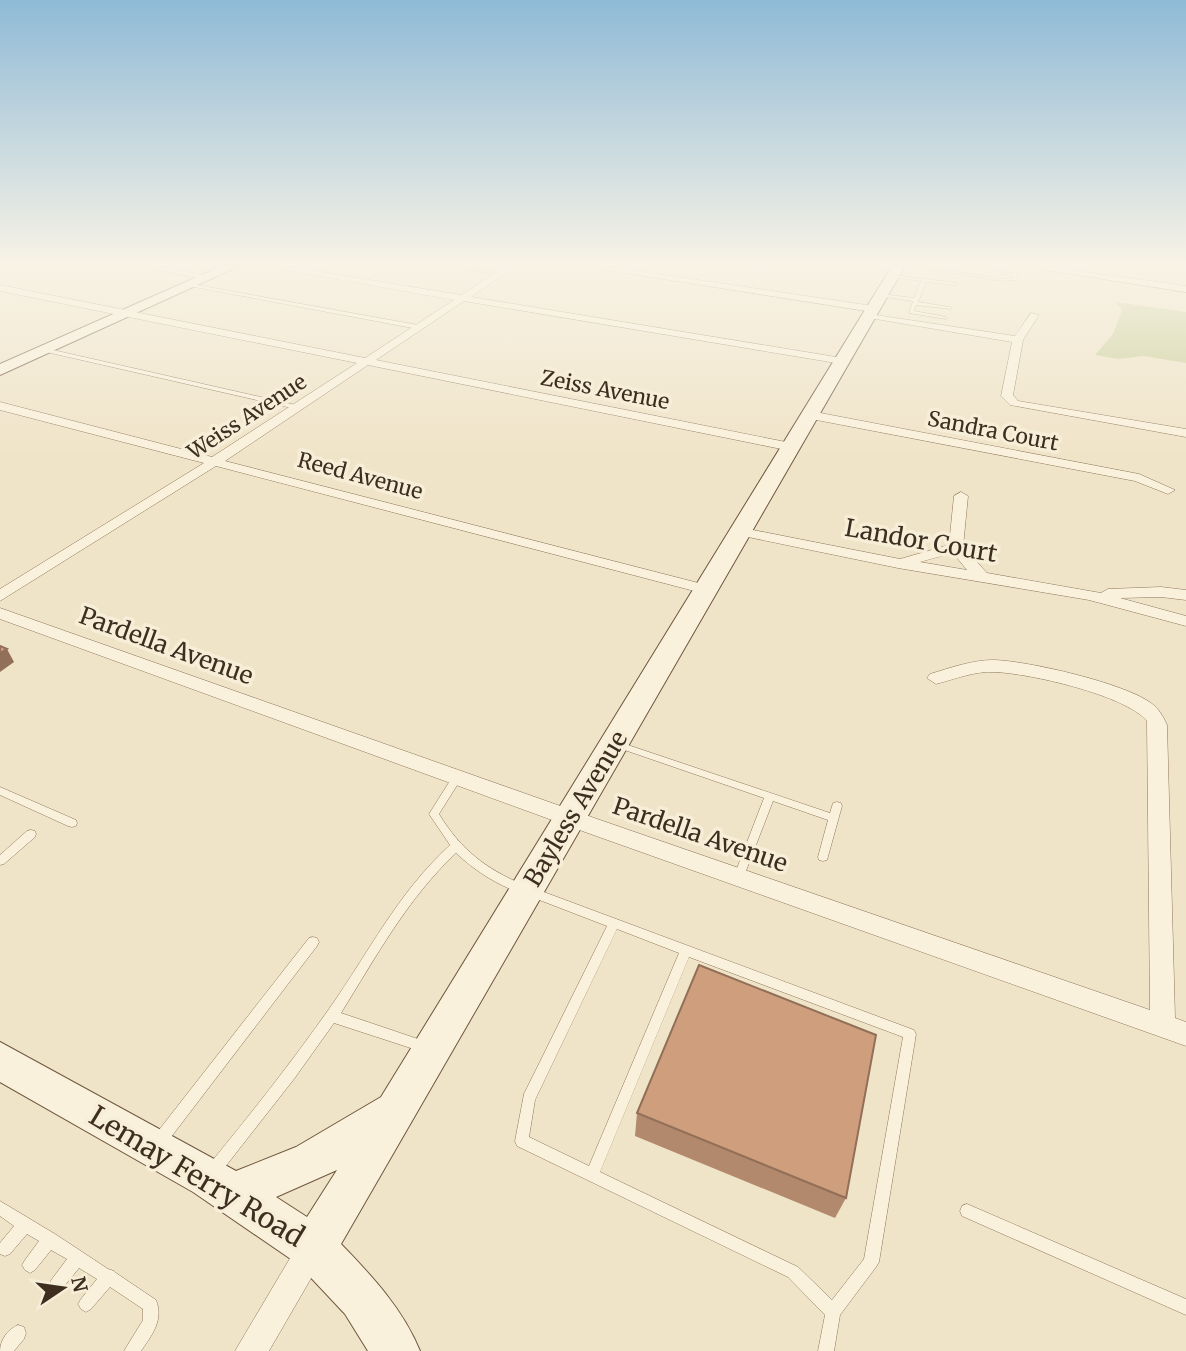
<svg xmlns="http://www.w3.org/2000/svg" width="1186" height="1351" font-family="Merriweather,serif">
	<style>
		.green { fill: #c9cf9b }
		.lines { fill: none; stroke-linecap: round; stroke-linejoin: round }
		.lane-casing { stroke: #8d765c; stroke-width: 1 }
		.street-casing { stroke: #8d765c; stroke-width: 1 }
		.secondary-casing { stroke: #6f573f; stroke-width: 2 }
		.lane { fill: #faf1dc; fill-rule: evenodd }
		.street { fill: #faf1dc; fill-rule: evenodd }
		.secondary { fill: #faf1dc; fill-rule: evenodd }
		.wall { fill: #b2896c }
		.shaded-wall { fill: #916f58 }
		.building { fill: #cf9f7d; stroke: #916f58; stroke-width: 2 }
		.labels { text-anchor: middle; stroke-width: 7; stroke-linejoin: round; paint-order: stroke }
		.far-street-label { font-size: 21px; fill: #3d2e20; stroke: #f7eed8 }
		.street-label { font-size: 24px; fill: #3d2e20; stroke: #f7eed8 }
		.near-street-label { font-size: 28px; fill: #3d2e20; stroke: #f7eed8 }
	</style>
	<rect width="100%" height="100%" fill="#f0e4c8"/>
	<path class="green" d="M1115,302l71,10v51l-43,-7 -25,3 -23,-4 18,-21 9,-24z"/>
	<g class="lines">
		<defs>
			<g id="lane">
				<path d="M447,266h11l43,8 -2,1z"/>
				<path d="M911,266h11l80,13 11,-1 1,-2 -32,-10h7l29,9 -1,5 -15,1z"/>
				<path d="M891,275l66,8v2h-2l-29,-3 -8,20 31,5h2v2l-35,-4 -2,6 32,6v2l-37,-6 4,-12 -34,-5v-2h2l33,4 7,-17 -28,-4z"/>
				<path d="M191,284l227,41 3,2 -3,2 -229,-43v-2z"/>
				<path d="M44,348l252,57 3,2 -3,2 -254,-58v-2z"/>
				<path d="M616,741l214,72 3,-10 4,-1 4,1 1,3 -15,54 -4,1 -4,-1 -1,-3 10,-37 -55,-19 -29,75 -1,3 -4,2 -4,-2 -1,-3 30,-78 -151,-52 -2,-2 2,-2z"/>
				<path d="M456,775l3,1 2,3 -22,35c22,36 47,55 85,71l2,3 -2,3 -4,2c-24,-9 -45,-22 -64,-40 -49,46 -80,104 -115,160l86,29 2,4 -2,4 -4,2 -89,-29 -40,56 -76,97 -5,2 -5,-2 -2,-5 2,-5c42,-51 83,-103 121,-157 41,-58 67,-114 121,-164l-21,-31 24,-38z"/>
				<path d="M0,787l76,33 1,3 -1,3 -4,1 -4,-1 -68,-31z"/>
				<path d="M31,830l4,1 1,3 -1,3 -31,27 -4,1v-10l27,-24z"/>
				<path d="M533,888l381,142 2,4 -37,228 -3,5 -36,48 -6,36h-16l7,-36 -37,-38 -271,-131 -2,-5 9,-47 83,-168 -78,-30 -2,-3 2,-3zM617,929l62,24 -90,213 -60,-29 6,-37zM689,957l214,80 -39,222 -32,41 -34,-33 -198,-95z"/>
				<path d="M313,937l4,1 2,4 -2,4 -152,199 -5,2 -5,-2 -2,-5 2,-5 154,-197z"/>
				<path d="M0,1201l55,33 53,35 6,2 2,2 40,27c8,20 -4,35 -15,51h-17l19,-31v-11l-33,-22 -19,22 -5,3 -5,-3 -3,-5 3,-5 16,-20 -18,-11 -17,21 -5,3 -5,-3 -3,-5 3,-5 15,-20 -16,-9 -16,20 -5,3 -5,-3 -3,-5 3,-5 14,-19 -12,-7 -17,20 -5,2 -5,-2v-11l14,-17 -14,-10z"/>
				<path d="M967,1204l219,95v16l-224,-99 -2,-5 2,-5z"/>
				<path d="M18,1325l6,2 2,6 -2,6 -10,12h-14c0,-11 8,-22 18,-26z"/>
			</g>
			<g id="street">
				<path d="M140,266h20l52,11 -4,3z"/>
				<path d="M263,266h21l177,29 45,-29h10l-45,31 371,61 5,3 -5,3 -378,-63 -88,59 415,83 6,4 -6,4 -423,-86 -143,96 489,126 2,3 -2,3h-12l-486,-127 -216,135v-12l204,-126 -204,-53v-8l212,55 145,-94 -357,-72v-6l365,73 89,-58z"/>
				<path d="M581,266h23l269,40 5,3 -5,3z"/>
				<path d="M1021,266h23l142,20v6z"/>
				<path d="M1031,313l8,2 -16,25 -10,55 5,6 168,28v8l-176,-32 -9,-9 11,-54 -148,-25 5,-3 146,22z"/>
				<path d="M810,411l329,63 36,16 -7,4 -33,-13 -329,-63v-6z"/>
				<path d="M961,492l7,4 -5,51 24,26 114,20 7,-4 53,-2 25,3v10l-25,-3 -41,1 66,18v10l-97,-26 -191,-32 -155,-32 -7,-4 7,-4 157,31 49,-14 5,-49zM953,553l14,17 -47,-8z"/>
				<path d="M0,608l600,212 550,190 -3,-289c-21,-26 -119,-48 -153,-49 -19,-1 -39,7 -58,12l-9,-6 3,-4c20,-6 42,-14 64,-14 34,1 130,23 157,43 8,6 12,13 16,22l8,293 11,4v24l-601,-214 -585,-213z"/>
				<path d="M313,1234l11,4 4,11 -59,102h-34l67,-113z"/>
			</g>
			<g id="secondary">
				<path d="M222,266h17l-239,109v-11z"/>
				<path d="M892,266h13l-564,978c31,32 62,65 79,107h-52l-23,-37 -47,-50 -105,-72 -193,-110v-40l236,129 60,-24 85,-50zM337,1170l-30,47 -31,-20z"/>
			</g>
		</defs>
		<use href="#lane" class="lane-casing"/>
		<use href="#street" class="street-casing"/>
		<use href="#secondary" class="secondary-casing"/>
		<use href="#lane" class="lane"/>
		<use href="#street" class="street"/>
		<use href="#secondary" class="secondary"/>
	</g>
	<path class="wall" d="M637,1113l209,85 -11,20 -200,-82z"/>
	<path class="shaded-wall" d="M7,649l7,13 -14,10v-19z"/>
	<g class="building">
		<path d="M0,646l7,3 -7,4z"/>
		<path d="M699,965l177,70 -30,163 -209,-85z"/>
	</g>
	<linearGradient id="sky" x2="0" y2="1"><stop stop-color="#8fbad6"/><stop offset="0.58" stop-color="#f8f3e6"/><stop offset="1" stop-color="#f8f3e6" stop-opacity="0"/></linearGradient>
	<rect width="1186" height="455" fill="url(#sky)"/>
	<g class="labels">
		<g class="far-street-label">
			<text transform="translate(605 390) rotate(11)" y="7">Zeiss Avenue</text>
			<text transform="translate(247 417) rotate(-33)" y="7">Weiss Avenue</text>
			<text transform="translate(993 431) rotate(11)" y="7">Sandra Court</text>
			<text transform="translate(360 476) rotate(15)" y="7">Reed Avenue</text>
		</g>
		<g class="street-label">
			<text transform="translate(921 541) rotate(10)" y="8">Landor Court</text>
			<text transform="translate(166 646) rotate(20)" y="8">Pardella Avenue</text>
			<text transform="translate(576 809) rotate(-59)" y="8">Bayless Avenue</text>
			<text transform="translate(700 835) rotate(19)" y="8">Pardella Avenue</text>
		</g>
		<g class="near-street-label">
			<text transform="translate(197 1176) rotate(31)" y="10">Lemay Ferry Road</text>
		</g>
	</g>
	<g transform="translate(63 1288) rotate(77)" stroke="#f7eed8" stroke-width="5" paint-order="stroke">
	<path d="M0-5L12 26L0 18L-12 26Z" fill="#3d2e20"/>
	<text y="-10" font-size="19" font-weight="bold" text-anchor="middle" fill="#3d2e20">N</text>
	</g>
</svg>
